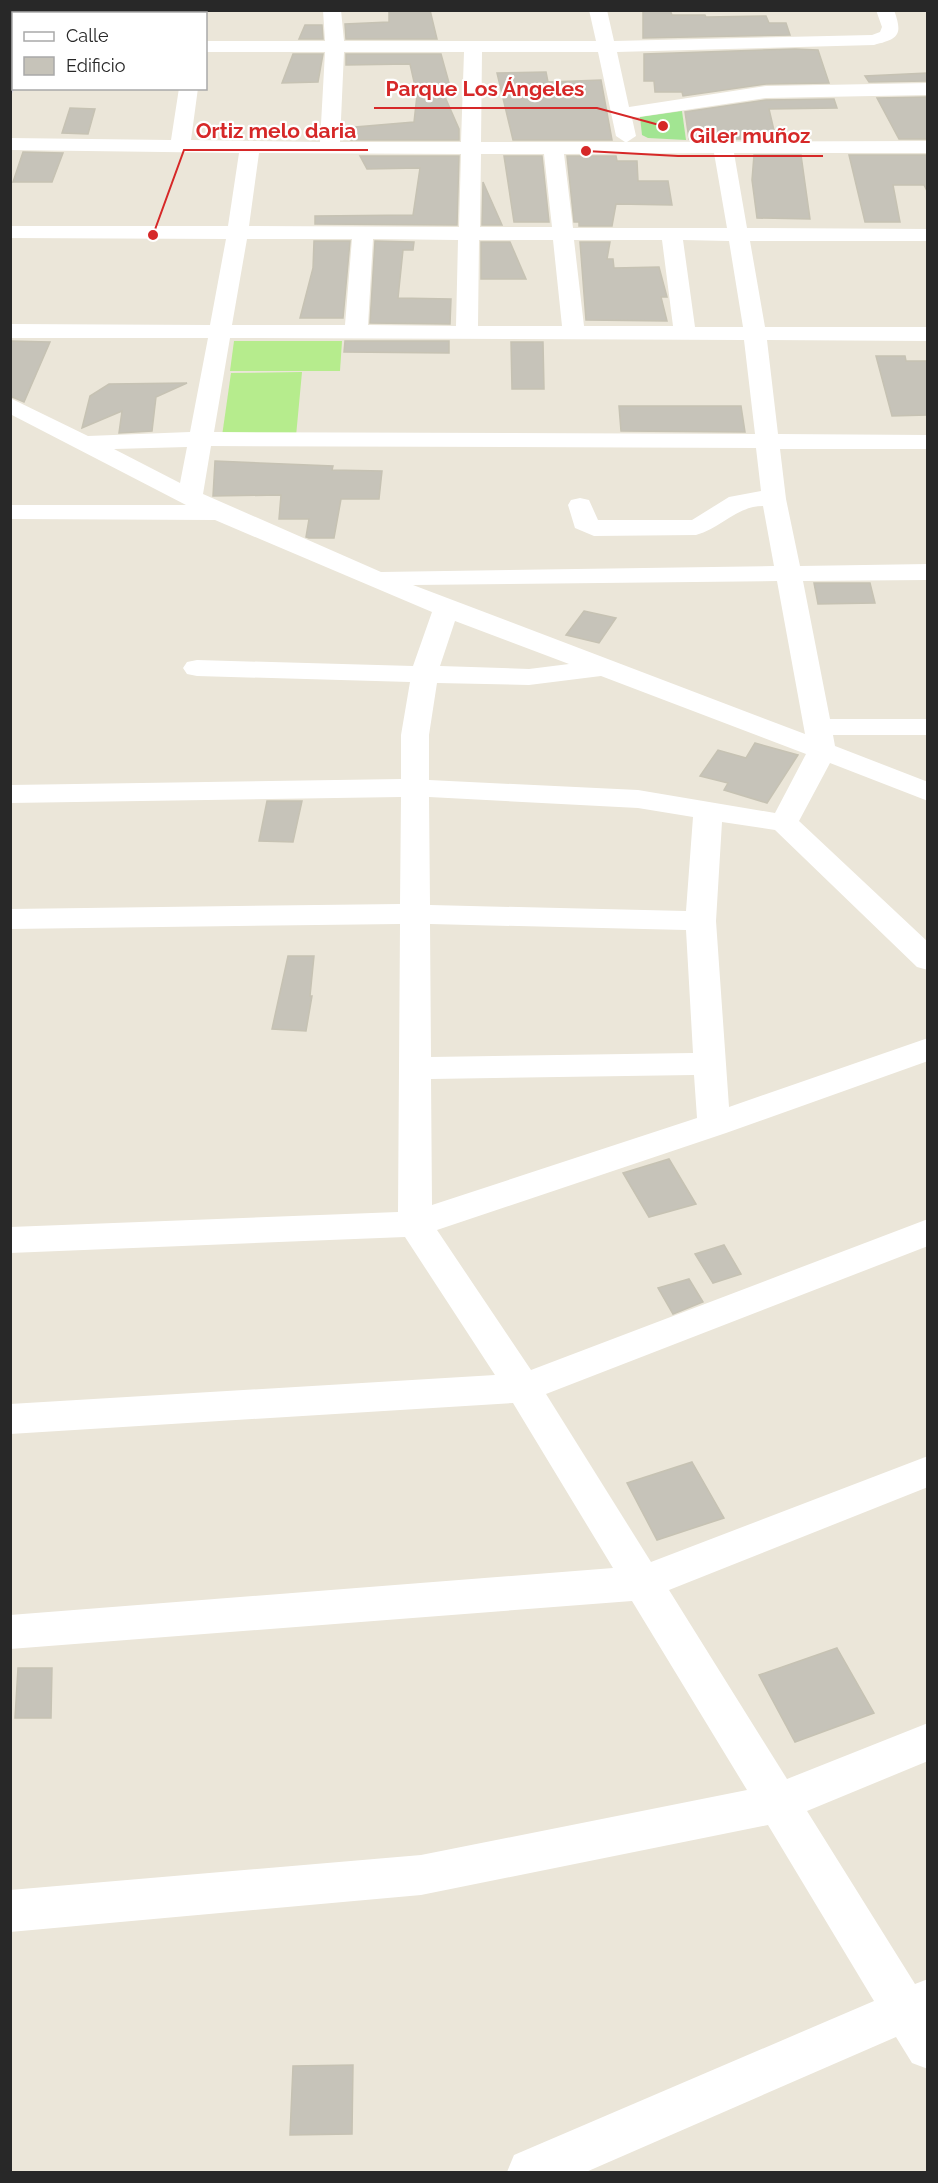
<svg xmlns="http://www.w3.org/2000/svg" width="938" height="2183" font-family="Raleway,sans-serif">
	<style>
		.industrial { fill: #dedae3 }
		.green { fill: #a2e592 }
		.pitch { fill: #b6ec8d }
		.building { fill: #c6c3b9; stroke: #c6c2b3; stroke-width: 1.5 }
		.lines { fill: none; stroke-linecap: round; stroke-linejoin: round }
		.minor { fill: #fff; fill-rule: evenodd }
		.leader { fill: none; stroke: #d62828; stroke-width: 2 }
		.callout-dot { fill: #d62828; stroke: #fff; stroke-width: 2 }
		.callout-label { font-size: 21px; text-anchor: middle; font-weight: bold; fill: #d62828; stroke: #fff; stroke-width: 4.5; stroke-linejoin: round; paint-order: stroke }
	</style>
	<rect width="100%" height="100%" fill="#ebe6d9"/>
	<path class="industrial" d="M11,10l58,1 -2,2 -53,1 1,75 -4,6z"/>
	<path class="green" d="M682,111l4,29 -38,-2 -6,-3 -2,-18z"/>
	<g class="pitch">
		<path d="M234,341h108l-2,30h-110z"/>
		<path d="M302,372l-6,64h-74l9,-63z"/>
	</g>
	<g class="building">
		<path d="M389,10h41l7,29h-91l-1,-15 44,-2z"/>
		<path d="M643,10h27l2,5h33l1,2 60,-1 3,7h17l4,12 -147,3z"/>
		<path d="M305,25h17l1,14h-24z"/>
		<path d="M795,49l23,1 11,33 -63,1 -83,12 -1,-4h-27l-1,-11h-10v-27z"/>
		<path d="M293,54h30l-5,28 -36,1z"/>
		<path d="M346,54h95l10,36h-9l17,39v11h-108l-7,-12 70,-6 3,-27 -7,-31 -64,1z"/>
		<path d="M546,72l2,10 53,-2 11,60h-99l-16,-67z"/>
		<path d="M927,73v8l-58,1 -4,-6z"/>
		<path d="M927,97v42h-28l-22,-41z"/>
		<path d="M834,99l3,9 -68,1 7,30h-87l-4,-27 81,-12z"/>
		<path d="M70,108l25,1 -7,25 -26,-1z"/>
		<path d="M23,152l40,1 -11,29h-39z"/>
		<path d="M754,155h47l9,64 -53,-1 -5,-38z"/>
		<path d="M849,155h78v36l-3,-6h-31l7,37h-35z"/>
		<path d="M360,156h99l-2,69 -142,-1v-8l98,-1 7,-47 -53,1z"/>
		<path d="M504,156h38l7,66h-35z"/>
		<path d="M567,156h49l1,5h20l1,20h30l4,24 -56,-1 -4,22h-33v-4h-5z"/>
		<path d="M483,182l19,43h-20z"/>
		<path d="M314,241h36l-7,77h-43l13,-50z"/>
		<path d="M375,241l39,1 -1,8h-10l-5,48 53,1 -1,25 -80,-1z"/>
		<path d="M481,242h29l16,37h-45z"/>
		<path d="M580,242h30l-3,17h6l1,9 45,-1 8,30h-6l6,24 -81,-1z"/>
		<path d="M10,341l40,1 -26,60 -14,-6z"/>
		<path d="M345,341h104v12l-105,-1z"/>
		<path d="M511,342h32l1,47h-32z"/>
		<path d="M876,356h29l1,5h21v54l-35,1z"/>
		<path d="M187,383l-31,14 -4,34 -33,2 3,-22 -40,17 8,-32 19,-12z"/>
		<path d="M619,406h122l4,26 -124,-1z"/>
		<path d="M215,461l118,5 -1,4 50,1 -3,28h-38l-7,39h-25l-3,-1 3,-18h-30l2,-24 -68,1z"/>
		<path d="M814,583h56l5,20 -57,1z"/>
		<path d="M584,611l32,7 -17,25 -33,-8z"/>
		<path d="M755,743l43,12 -31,48 -43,-13 4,-7 -28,-7 18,-26 28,8z"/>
		<path d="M267,801h35l-9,41 -34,-1z"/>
		<path d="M288,956h26l-4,40h2l-6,35 -34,-2z"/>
		<path d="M669,1159l27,45 -47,13 -26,-44z"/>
		<path d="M724,1245l17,29 -28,9 -18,-29z"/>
		<path d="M689,1279l14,23 -30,12 -15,-26z"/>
		<path d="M692,1462l32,56 -67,22 -30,-57z"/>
		<path d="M837,1648l37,65 -79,29 -36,-67z"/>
		<path d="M18,1668h34l-1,50h-36z"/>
		<path d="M353,2065l-1,69 -62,1 3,-69z"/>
	</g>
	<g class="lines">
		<path class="minor" d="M323,10h18l3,31h252l-7,-31h18l7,31 258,-6 8,-3 2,-5 -6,-17h18c9,25 5,29 -20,35l-257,7 12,55 137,-21 162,-3v12l-162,3 -134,20 4,18 -9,6 301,-1v12h-194l13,75 181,1v12h-178l15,86h163v14l-161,-1 11,94 150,1v14h-148l6,50 14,67 128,-2v16l-125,1 27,138h98v16h-95l2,11 93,36v19l-98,-38 -31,58 129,121v28l-11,-3 -142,-137 -53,-8 -6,99 13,186 199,-69v23l-202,72 -289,97 94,140 397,-151v27l-382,148 105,168 277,-106v31l-259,103 118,189 141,-56v38l-121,50 108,173 13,-5v90l-16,-6 -16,-26 -310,135h-79l7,-17 360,-154 -106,-176 -347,70 -411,37v-42l411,-35 326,-65 -115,-189 -622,48v-34l603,-47 -100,-165 -503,31v-30l485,-29 -90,-138 -395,16v-26l388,-15 2,-288 -390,5v-20l390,-5 1,-107 -391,6v-18l391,-6v-44l9,-53 -213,-6 -10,-2 -4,-6 4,-6 10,-2 216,6 19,-54 -217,-92 -205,-1v-14h176l-176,-91v-16l78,38 102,-4 18,-94h-198v-14l200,1 16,-86 -216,-1v-12h218l11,-73 -229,-3v-12l161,2 8,-52h19l-7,52 129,2 5,-90h-119v-11h119zM344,52h120l-3,90h-121zM482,52h116l18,84 9,6h-144zM259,153l202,1 -2,73 -210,-1zM714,153l13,75h-154l-9,-74zM481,154h63l8,73h-72zM247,239h105l-7,86h-113zM373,239l85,1 -2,86 -88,-1zM479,240h74l9,86h-84zM574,240h88l11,86h-89zM683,240l46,1 14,86h-48zM230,338l514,2 11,94 -541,-2zM211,446l545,2 5,43 -32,6 -37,23h-94l-9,-20 -9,-2 -9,2 -3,5 7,23 19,8 102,-1c25,-7 41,-29 67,-29l11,60 -393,6 -178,-78zM187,447l-7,36 -66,-34zM777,581l28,153 -392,-149zM455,621l114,43 -40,5 -89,-3zM601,676l205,78 -31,59 -137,-23 -209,-10v-45l8,-52 92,2zM429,797l209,11 55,9 -7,94 -256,-6zM430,924l256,6 7,123 -262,4zM694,1075l3,43 -265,87 -1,-126z"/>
	</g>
	<path class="leader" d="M663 126L597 108H374M153 235L184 150H368M586 151L678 156H823"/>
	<g class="callout-dot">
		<circle cx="663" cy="126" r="6"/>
		<circle cx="153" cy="235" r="6"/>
		<circle cx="586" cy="151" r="6"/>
	</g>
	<g class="callout-label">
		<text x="485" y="96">Parque Los Ángeles</text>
		<text x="276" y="138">Ortiz melo daria</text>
		<text x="750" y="143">Giler muñoz</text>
	</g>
	<rect width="938" height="2183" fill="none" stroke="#282828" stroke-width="24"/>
	<rect x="12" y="12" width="195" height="78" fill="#ffffff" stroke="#a9a9a9" stroke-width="1.5"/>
	<rect x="24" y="32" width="30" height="9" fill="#ffffff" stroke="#a9a9a9" stroke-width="1.5"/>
	<text x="66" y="42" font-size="18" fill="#282828">Calle</text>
	<rect x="24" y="57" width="30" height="18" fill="#c6c3b9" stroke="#a9a9a9" stroke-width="1.5"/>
	<text x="66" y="72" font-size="18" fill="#282828">Edificio</text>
</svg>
